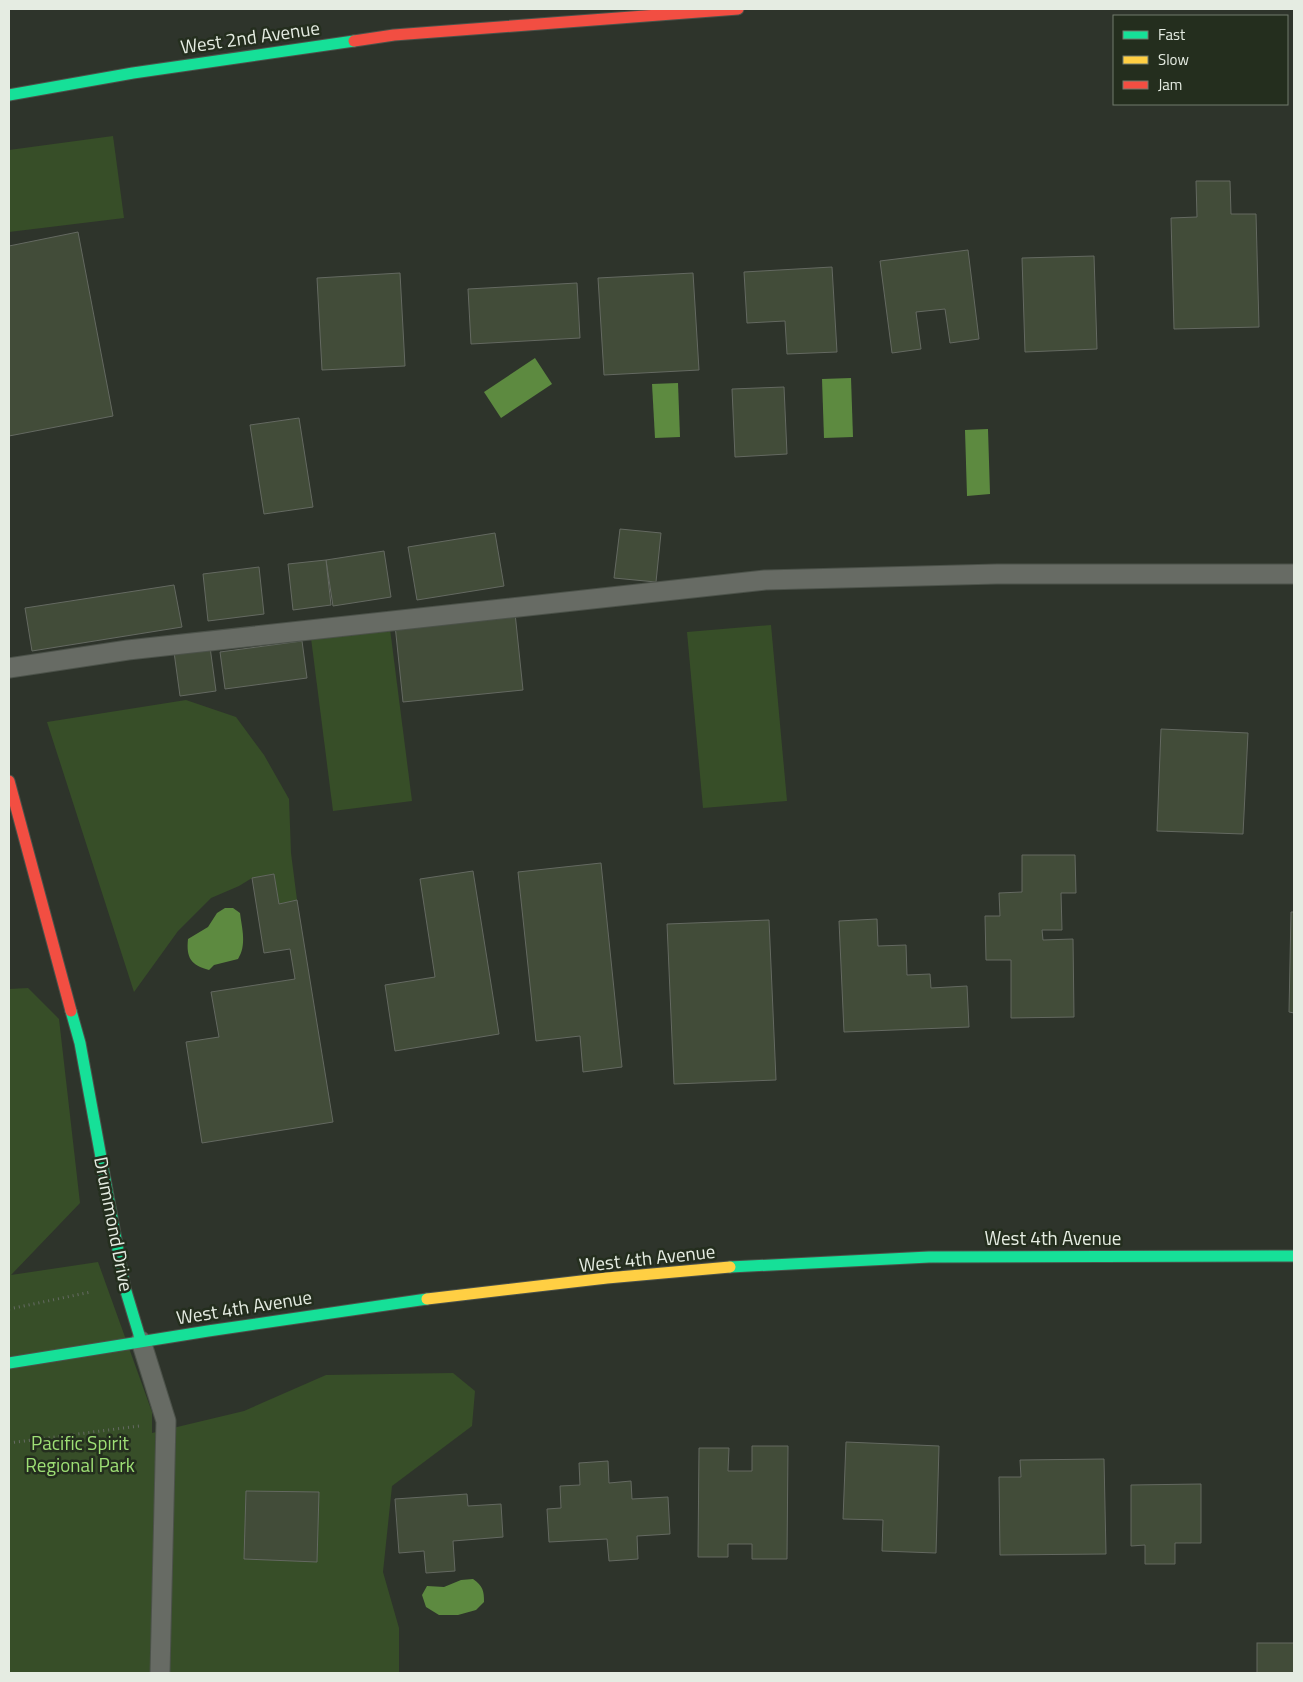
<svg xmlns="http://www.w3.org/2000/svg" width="1303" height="1682" font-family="'Titillium Web',sans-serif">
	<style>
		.green { fill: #374e28 }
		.water { fill: #5d8a40 }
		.building { fill: #424c39; stroke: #646961 }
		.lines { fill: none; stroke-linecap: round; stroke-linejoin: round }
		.lane-casing { stroke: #4c524a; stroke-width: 21 }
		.fast-casing { stroke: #4c524a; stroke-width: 13 }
		.slow-casing { stroke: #4c524a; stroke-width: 13 }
		.jam-casing { stroke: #4c524a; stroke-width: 13 }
		.path { stroke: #656a63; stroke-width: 3; stroke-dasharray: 1 4; stroke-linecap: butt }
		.lane { stroke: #676b64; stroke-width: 19 }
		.fast { stroke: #16e098; stroke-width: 11 }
		.slow { stroke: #ffcf43; stroke-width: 11 }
		.jam { stroke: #f24e42; stroke-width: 11 }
		.labels { text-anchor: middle; stroke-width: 5; stroke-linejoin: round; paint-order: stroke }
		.street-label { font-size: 19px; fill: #e5ece2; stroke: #242e1e }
		.park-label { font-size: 19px; fill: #9edf75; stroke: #242e1e }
	</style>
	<rect width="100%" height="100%" fill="#2e342b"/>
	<g class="green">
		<path d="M113,136l11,82 -115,14v-82z"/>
		<path d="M771,625l16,176 -84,7 -16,-176z"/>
		<path d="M390,629l22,172 -79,10 -22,-173z"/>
		<path d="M186,700l50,17 28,38 25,44 2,54 6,47 -18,4 -5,-30 -22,4 -13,8 -28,12 -33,33 -44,61 -87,-270z"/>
		<path d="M28,988l31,31 21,184 -69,72 87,-13 54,150v21l92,-22 82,-36 127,-2 22,18 -3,35 -80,60 -9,86 16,56v45h-390v-684z"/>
	</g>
	<g class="water">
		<path d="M535,358l17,26 -51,34 -17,-26z"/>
		<path d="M851,378l2,59 -29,1 -2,-59z"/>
		<path d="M678,383l2,54 -25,1 -3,-54z"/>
		<path d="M988,429l2,65 -23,2 -2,-66z"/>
		<path d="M225,908h8l7,5c2,16 7,32 -2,46l-24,6 -5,5c-18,-5 -23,-12 -21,-31l20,-12 9,-14z"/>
		<path d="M473,1579c10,7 11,12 11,23l-8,8 -18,5h-19l-13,-8 -4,-12 5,-9 17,1 17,-7z"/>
	</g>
	<g class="building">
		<path d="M1196,181h34l1,33h25l3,113 -85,2 -3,-111 26,-1z"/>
		<path d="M78,232l35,184 -104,20v-190z"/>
		<path d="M968,250l11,89 -29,4 -5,-34 -29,3 5,37 -29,4 -12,-92z"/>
		<path d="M1094,256l3,93 -72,3 -3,-94z"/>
		<path d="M832,267l5,85 -50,2 -2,-33 -38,2 -3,-51z"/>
		<path d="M400,273l5,93 -83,4 -5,-92z"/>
		<path d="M693,273l6,97 -95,5 -6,-97z"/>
		<path d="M577,283l3,55 -109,6 -3,-55z"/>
		<path d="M784,387l3,67 -52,3 -3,-68z"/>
		<path d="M299,418l14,89 -49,7 -14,-89z"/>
		<path d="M620,529l41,4 -5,49 -42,-4z"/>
		<path d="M495,533l9,53 -87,14 -9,-53z"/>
		<path d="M384,551l7,46 -58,9 -7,-46z"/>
		<path d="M326,560l5,45 -38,5 -5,-46z"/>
		<path d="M259,567l5,47 -56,7 -5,-47z"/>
		<path d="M174,585l8,42 -150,24 -7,-43z"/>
		<path d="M515,613l8,77 -120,12 -8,-77z"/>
		<path d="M302,641l5,37 -82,11 -5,-37z"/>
		<path d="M210,647l6,44 -36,5 -6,-44z"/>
		<path d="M1161,729l87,4 -5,101 -86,-3z"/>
		<path d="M1022,855h53l1,38h-15l1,37h-20l1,10 30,-1 1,78 -63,1v-58h-25l-1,-44h15l-1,-23 23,-1z"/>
		<path d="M601,863l21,204 -39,5 -3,-36 -44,5 -18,-169z"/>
		<path d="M473,871l26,163 -104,17 -10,-66 50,-8 -15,-98z"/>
		<path d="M274,874l5,30 18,-4 36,222 -131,21 -16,-101 33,-5 -8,-45 84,-13 -5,-30 -26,4 -12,-75z"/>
		<path d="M1291,912h3v101l-5,-1z"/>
		<path d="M877,919l1,27 28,-1 1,30 23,-1 1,14 36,-2 2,41 -125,5 -5,-111z"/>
		<path d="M769,920l7,160 -102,4 -7,-160z"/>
		<path d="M846,1442l93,4 -3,107 -54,-2 1,-31 -40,-1z"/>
		<path d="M752,1446h36l-1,113h-35v-15h-24v13h-30l1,-109h30l-1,23h24z"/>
		<path d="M1104,1459l2,95 -106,1 -1,-78h22l-1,-17z"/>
		<path d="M608,1461l1,22 22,-2 1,18 36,-2 2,37 -33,2 1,23 -29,2 -2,-22 -58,3 -2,-33 14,-1 -1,-22 20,-1 -1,-22z"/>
		<path d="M1201,1484v59h-26v21h-30v-19l-14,1v-61z"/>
		<path d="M246,1491l73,1 -2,70 -73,-3z"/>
		<path d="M467,1494l1,12 33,-2 2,33 -50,4 2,30 -29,2 -2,-22 -25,2 -4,-54z"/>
		<rect x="1257" y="1643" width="37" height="30"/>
	</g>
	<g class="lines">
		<defs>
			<g id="lane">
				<path d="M9,668l119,-18 637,-70 232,-6h297"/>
				<path d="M141,1341l25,80 -6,252"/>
			</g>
			<g id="fast">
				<path d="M9,95l124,-22 221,-32"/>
				<path d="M71,1011l9,32 45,245 16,53"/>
				<path d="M730,1267l199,-10 365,-1"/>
				<path d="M9,1363l199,-32 219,-32"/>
			</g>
			<path id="slow" d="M427,1299l180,-21 123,-11"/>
			<g id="jam">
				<path d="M354,41l40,-6 344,-26"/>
				<path d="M9,781l62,230"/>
			</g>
		</defs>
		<use href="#lane" class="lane-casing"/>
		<use href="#fast" class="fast-casing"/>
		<use href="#slow" class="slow-casing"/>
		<use href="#jam" class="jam-casing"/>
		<g class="path">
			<path d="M9,1309l82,-17"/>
			<path d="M9,1443l130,-17"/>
		</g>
		<use href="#lane" class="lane"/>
		<use href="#fast" class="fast"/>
		<use href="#slow" class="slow"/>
		<use href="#jam" class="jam"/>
	</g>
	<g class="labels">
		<g class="street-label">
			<text transform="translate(250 37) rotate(-8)" y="7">West 2nd Avenue</text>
			<text transform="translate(114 1224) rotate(79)" y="7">Drummond Drive</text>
			<text x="1053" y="1245">West 4th Avenue</text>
			<text transform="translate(647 1258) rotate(-6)" y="7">West 4th Avenue</text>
			<text transform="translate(244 1307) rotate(-9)" y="7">West 4th Avenue</text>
		</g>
		<g class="park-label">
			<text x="80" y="1450">Pacific Spirit<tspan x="80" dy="22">Regional Park</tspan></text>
		</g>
	</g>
	<rect width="1303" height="1682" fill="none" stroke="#e5ece2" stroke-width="20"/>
	<rect x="1113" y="15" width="175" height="90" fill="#242e1e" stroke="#717a6c"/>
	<rect x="1123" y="31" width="25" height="8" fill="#16e098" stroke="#717a6c"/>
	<text x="1158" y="40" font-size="15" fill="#e5ece2">Fast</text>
	<rect x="1123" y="56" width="25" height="8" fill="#ffcf43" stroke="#717a6c"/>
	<text x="1158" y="65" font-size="15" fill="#e5ece2">Slow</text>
	<rect x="1123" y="81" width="25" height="8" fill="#f24e42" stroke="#717a6c"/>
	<text x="1158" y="90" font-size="15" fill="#e5ece2">Jam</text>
</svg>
